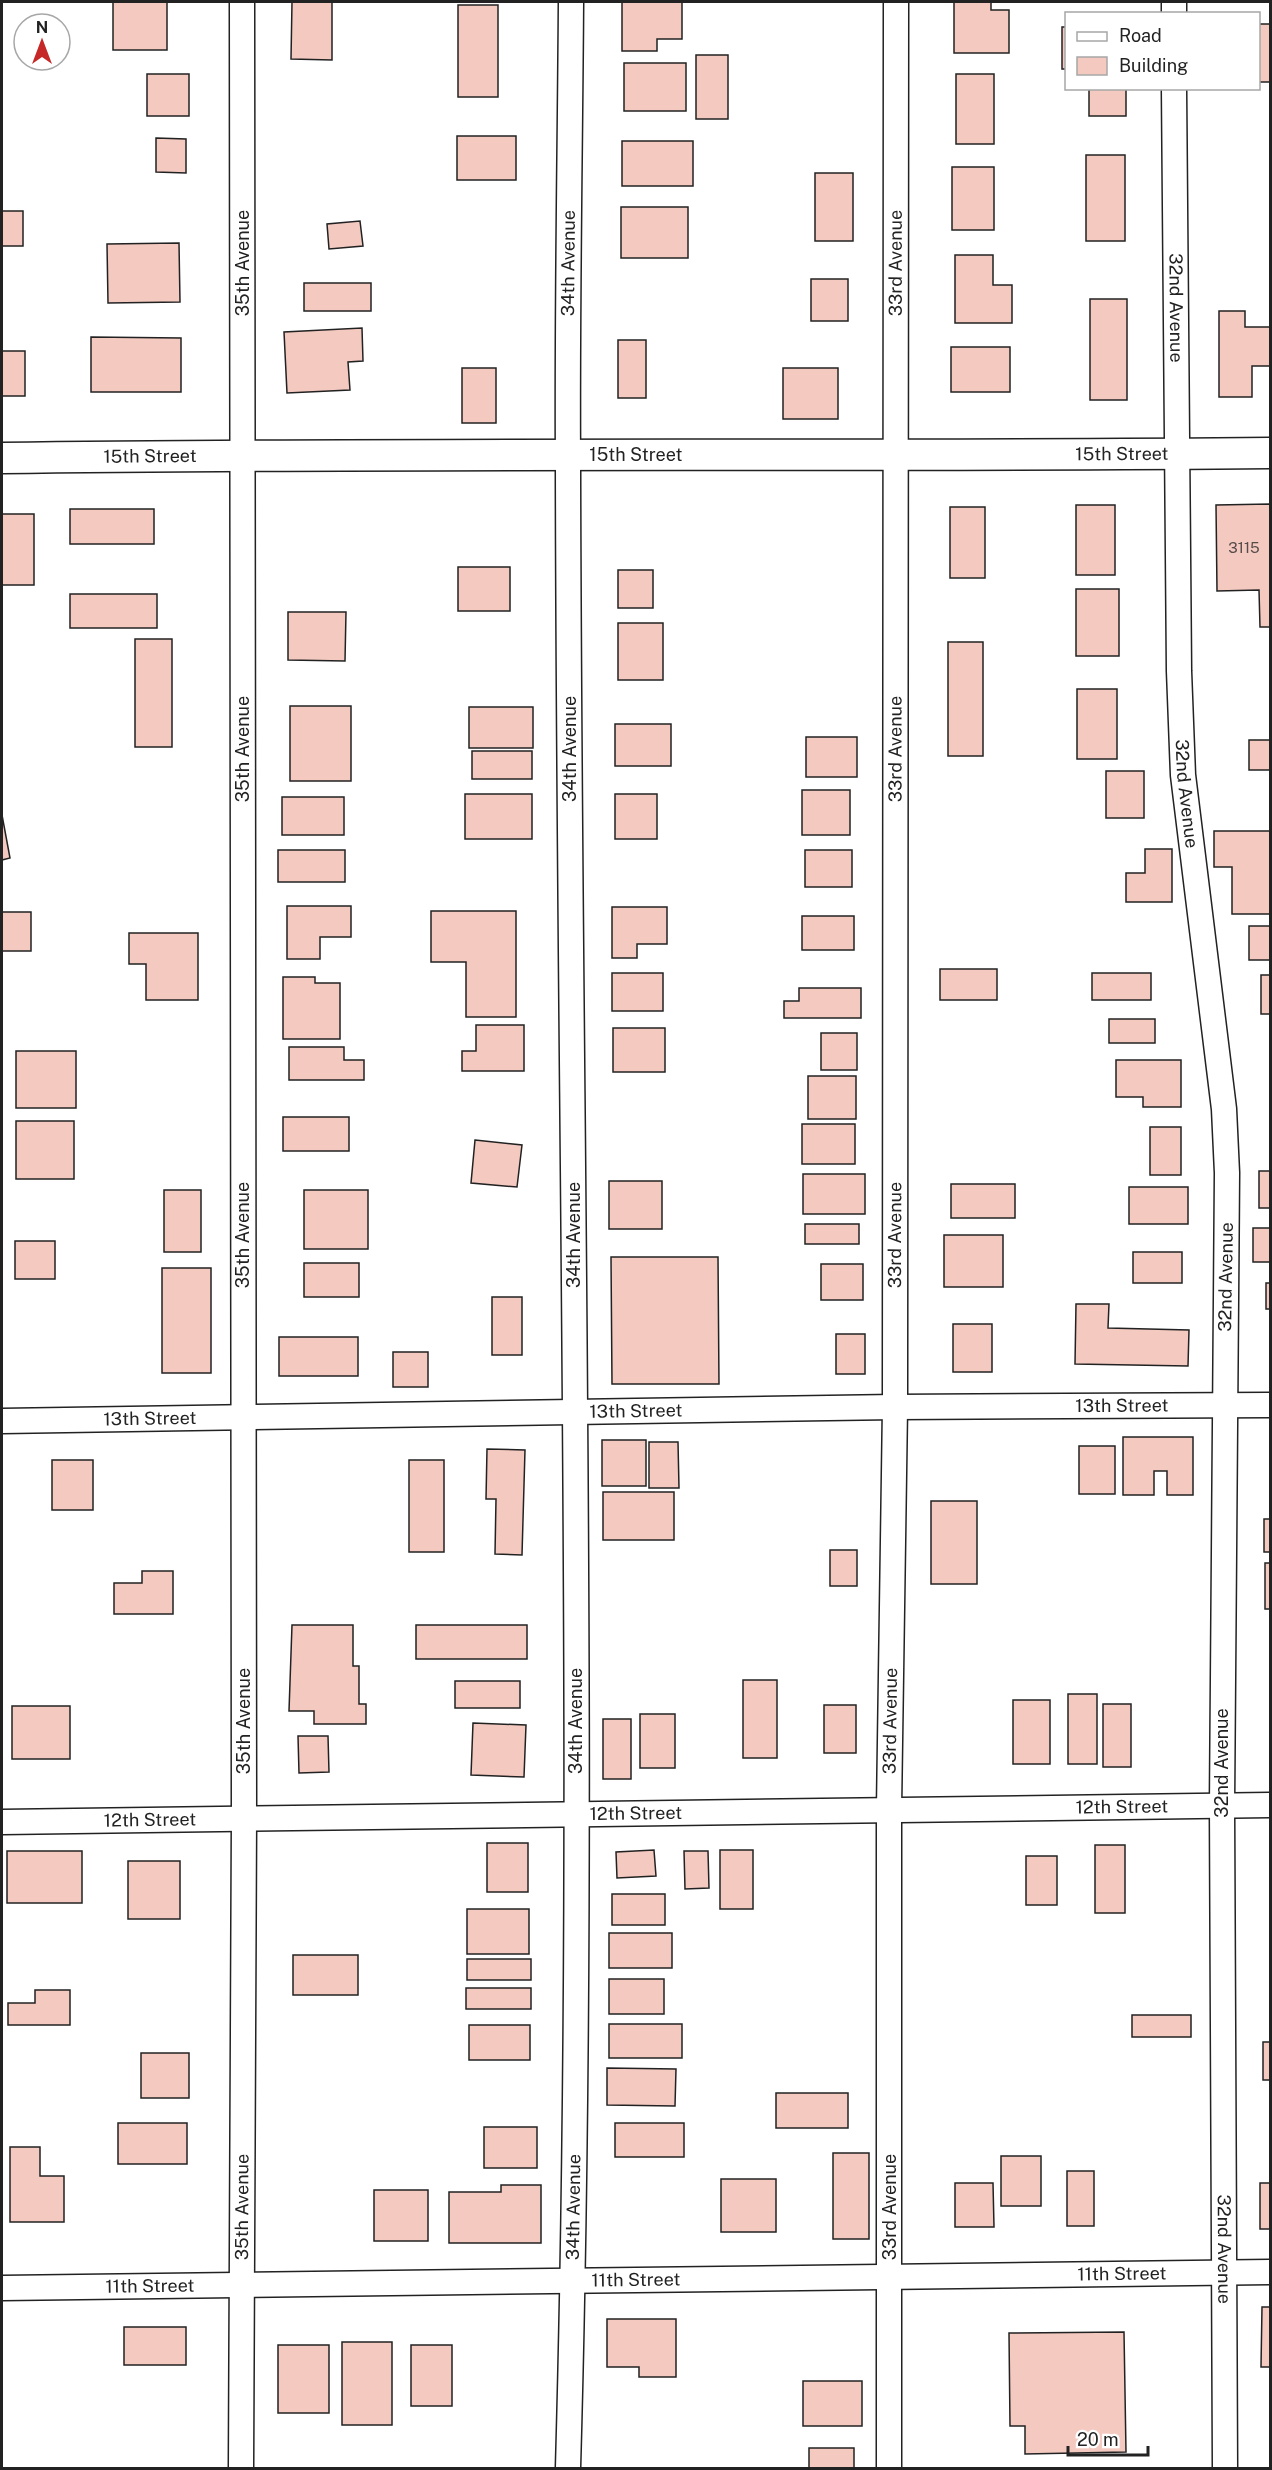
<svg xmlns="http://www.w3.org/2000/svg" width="1272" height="2470" font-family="'Public Sans',sans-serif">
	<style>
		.building { fill: #f3c9c0; stroke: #222; stroke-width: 1.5 }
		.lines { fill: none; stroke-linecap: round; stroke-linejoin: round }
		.minor-casing { stroke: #222; stroke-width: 27 }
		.tertiary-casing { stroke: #222; stroke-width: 33 }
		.minor { stroke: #fff; stroke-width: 24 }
		.tertiary { stroke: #fff; stroke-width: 30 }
		.labels { text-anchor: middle; stroke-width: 4.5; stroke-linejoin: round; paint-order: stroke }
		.number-label { font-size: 15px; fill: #564c4a }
		.street-label { font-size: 18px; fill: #222; stroke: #fff }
	</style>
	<rect width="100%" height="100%" fill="#fff"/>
	<g class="building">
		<rect x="113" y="2" width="54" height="48"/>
		<path d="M292,2h40v58l-41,-1z"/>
		<path d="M622,2h60v37h-25v12h-35z"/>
		<path d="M954,2h37v8h18v43h-55z"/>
		<rect x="458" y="5" width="40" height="92"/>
		<rect x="1258" y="24" width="12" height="58"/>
		<rect x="1062" y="27" width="4" height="42"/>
		<rect x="696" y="55" width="32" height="64"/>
		<rect x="624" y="63" width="62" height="48"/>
		<rect x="147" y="74" width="42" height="42"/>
		<rect x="956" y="74" width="38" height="70"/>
		<rect x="1089" y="88" width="37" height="28"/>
		<rect x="457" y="136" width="59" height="44"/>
		<path d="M156,138l30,1v34l-30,-1z"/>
		<rect x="622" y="141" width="71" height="45"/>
		<rect x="1086" y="155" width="39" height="86"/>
		<rect x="952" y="167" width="42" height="63"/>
		<rect x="815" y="173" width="38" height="68"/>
		<rect x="621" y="207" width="67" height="51"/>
		<rect x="2" y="211" width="21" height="35"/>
		<path d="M360,221l3,25 -34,3 -2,-25z"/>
		<path d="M179,243l1,59 -72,1 -1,-59z"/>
		<path d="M955,255h38v30h19v38h-57z"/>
		<rect x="811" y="279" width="37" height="42"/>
		<rect x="304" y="283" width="67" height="28"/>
		<rect x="1090" y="299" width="37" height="101"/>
		<path d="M1219,311h26v16h25v39h-18v31h-33z"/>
		<path d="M362,328l1,33 -15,1 2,28 -63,3 -3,-61z"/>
		<path d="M91,337l90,1v54h-90z"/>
		<rect x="618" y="340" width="28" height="58"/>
		<rect x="951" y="347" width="59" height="45"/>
		<rect x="2" y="351" width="23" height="45"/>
		<rect x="462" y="368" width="34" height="55"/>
		<rect x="783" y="368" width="55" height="51"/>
		<path d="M1270,504v123h-10l-1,-37 -42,1 -1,-86z"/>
		<rect x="1076" y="505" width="39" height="70"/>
		<rect x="950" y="507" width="35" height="71"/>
		<rect x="70" y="509" width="84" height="35"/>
		<rect x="2" y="514" width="32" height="71"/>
		<rect x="458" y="567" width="52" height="44"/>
		<rect x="618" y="570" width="35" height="38"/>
		<rect x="1076" y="589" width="43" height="67"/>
		<rect x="70" y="594" width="87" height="34"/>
		<path d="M288,612h58l-1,49 -57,-1z"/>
		<rect x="618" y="623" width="45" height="57"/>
		<rect x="135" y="639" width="37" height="108"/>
		<rect x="948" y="642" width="35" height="114"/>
		<rect x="1077" y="689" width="40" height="70"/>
		<rect x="290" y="706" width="61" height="75"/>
		<rect x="469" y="707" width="64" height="41"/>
		<rect x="615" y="724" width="56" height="42"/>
		<rect x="806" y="737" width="51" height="40"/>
		<rect x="1249" y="740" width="21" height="30"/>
		<rect x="472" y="751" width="60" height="28"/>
		<rect x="1106" y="771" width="38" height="47"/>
		<rect x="802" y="790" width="48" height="45"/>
		<rect x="465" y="794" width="67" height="45"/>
		<rect x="615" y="794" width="42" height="45"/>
		<rect x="282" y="797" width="62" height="38"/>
		<path d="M2,815l8,43 -8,2z"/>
		<path d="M1214,831h56v83h-38v-47h-18z"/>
		<path d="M1145,849h27v53h-46v-29h19z"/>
		<rect x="278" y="850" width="67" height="32"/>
		<rect x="805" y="850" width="47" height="37"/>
		<path d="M287,906h64v31h-31v22h-33z"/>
		<path d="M612,907h55v37h-30v14h-25z"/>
		<path d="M431,911h85v106h-50v-55h-35z"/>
		<rect x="2" y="912" width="29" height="39"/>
		<rect x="802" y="916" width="52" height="34"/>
		<rect x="1249" y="926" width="21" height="34"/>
		<path d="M129,933h69v67h-52v-36h-17z"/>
		<rect x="940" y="969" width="57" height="31"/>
		<rect x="612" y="973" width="51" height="38"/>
		<rect x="1092" y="973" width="59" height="27"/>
		<rect x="1261" y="975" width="9" height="39"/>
		<path d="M283,977h32v6h25v56h-57z"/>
		<path d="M799,988h62v30h-77v-17h15z"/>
		<rect x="1109" y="1019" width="46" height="24"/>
		<path d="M476,1025h48v46h-62v-20h14z"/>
		<rect x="613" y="1028" width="52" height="44"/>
		<rect x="821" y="1033" width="36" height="37"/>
		<path d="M289,1047h55v13h20v20h-75z"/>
		<rect x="16" y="1051" width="60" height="57"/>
		<path d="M1116,1060h65v47h-38v-10h-27z"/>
		<rect x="808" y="1076" width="48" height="43"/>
		<rect x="283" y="1117" width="66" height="34"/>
		<rect x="16" y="1121" width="58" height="58"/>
		<rect x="802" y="1124" width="53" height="40"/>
		<rect x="1150" y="1127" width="31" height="48"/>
		<path d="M475,1140l47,5 -5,42 -46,-4z"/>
		<rect x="1259" y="1171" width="11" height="37"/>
		<rect x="803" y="1174" width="62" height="40"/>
		<rect x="609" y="1181" width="53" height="48"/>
		<rect x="951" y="1184" width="64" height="34"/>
		<rect x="1129" y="1187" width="59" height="37"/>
		<rect x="164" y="1190" width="37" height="62"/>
		<rect x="304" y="1190" width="64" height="59"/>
		<rect x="805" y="1224" width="54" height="20"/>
		<rect x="1253" y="1228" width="17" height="34"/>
		<rect x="944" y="1235" width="59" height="52"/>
		<rect x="15" y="1241" width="40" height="38"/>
		<rect x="1133" y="1252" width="49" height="31"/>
		<path d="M611,1257h107l1,127h-107z"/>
		<rect x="304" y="1263" width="55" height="34"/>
		<rect x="821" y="1264" width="42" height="36"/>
		<rect x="162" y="1268" width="49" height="105"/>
		<rect x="1266" y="1283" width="4" height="26"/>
		<rect x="492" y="1297" width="30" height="58"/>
		<path d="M1076,1304h33l-1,24 81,2 -1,36 -113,-2z"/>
		<rect x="953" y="1324" width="39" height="48"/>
		<rect x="836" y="1334" width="29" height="40"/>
		<rect x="279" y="1337" width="79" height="39"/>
		<rect x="393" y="1352" width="35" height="35"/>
		<path d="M1123,1437h70v58h-26v-24h-13v24h-31z"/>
		<rect x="602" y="1440" width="44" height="46"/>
		<path d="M649,1442h29l1,46h-30z"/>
		<rect x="1079" y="1446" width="36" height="48"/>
		<path d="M487,1449l38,1 -3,105 -27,-1 1,-55h-10z"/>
		<rect x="52" y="1460" width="41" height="50"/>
		<rect x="409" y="1460" width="35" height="92"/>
		<rect x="603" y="1492" width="71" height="48"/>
		<rect x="931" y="1501" width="46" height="83"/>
		<rect x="1264" y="1519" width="6" height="33"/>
		<rect x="830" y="1550" width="27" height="36"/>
		<rect x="1265" y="1563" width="5" height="46"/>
		<path d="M142,1571h31v43h-59v-31h28z"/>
		<path d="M292,1625h61v41h6v38h7v20h-52v-13h-25z"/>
		<rect x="416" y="1625" width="111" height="34"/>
		<rect x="743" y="1680" width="34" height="78"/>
		<rect x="455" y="1681" width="65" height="27"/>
		<rect x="1068" y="1694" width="29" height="70"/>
		<rect x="1013" y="1700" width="37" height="64"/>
		<rect x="1103" y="1704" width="28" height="63"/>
		<rect x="824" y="1705" width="32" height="48"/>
		<rect x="12" y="1706" width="58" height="53"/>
		<rect x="640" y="1714" width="35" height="54"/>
		<rect x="603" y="1719" width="28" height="60"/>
		<path d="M473,1723l53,2 -2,52 -53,-2z"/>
		<path d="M298,1736h30l1,36 -30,1z"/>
		<rect x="487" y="1843" width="41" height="49"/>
		<rect x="1095" y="1845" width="30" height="68"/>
		<path d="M654,1850l2,26 -39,2 -1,-26z"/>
		<rect x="720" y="1850" width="33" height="59"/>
		<rect x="7" y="1851" width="75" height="52"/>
		<path d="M684,1851h24l1,37 -24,1z"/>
		<rect x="1026" y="1856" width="31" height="49"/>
		<rect x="128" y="1861" width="52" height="58"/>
		<rect x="612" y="1894" width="53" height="31"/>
		<rect x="467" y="1909" width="62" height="45"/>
		<rect x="609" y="1933" width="63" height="35"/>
		<rect x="293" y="1955" width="65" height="40"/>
		<rect x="467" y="1959" width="64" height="21"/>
		<rect x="609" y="1979" width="55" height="35"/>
		<rect x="466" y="1988" width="65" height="21"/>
		<path d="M35,1990h35v35h-62v-22h27z"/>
		<rect x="1132" y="2015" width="59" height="22"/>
		<rect x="609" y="2024" width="73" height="34"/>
		<rect x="469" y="2025" width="61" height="35"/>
		<rect x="1263" y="2042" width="7" height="38"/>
		<rect x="141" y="2053" width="48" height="45"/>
		<path d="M607,2068l69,1 -1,37 -68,-1z"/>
		<rect x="776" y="2093" width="72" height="35"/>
		<rect x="118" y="2123" width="69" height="41"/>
		<rect x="615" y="2123" width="69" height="34"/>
		<rect x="484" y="2127" width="53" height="41"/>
		<path d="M10,2147h30v29h24v46h-54z"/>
		<rect x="833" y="2153" width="36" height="86"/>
		<rect x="1001" y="2156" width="40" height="50"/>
		<rect x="1067" y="2171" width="27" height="55"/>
		<rect x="721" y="2179" width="55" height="53"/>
		<path d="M955,2183h38l1,44h-39z"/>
		<rect x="1260" y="2183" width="10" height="46"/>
		<path d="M501,2185h40v58h-92v-51h52z"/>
		<rect x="374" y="2190" width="54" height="51"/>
		<path d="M1262,2307h8v60h-9z"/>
		<path d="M607,2319h69v58h-37v-10h-32z"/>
		<rect x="124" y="2327" width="62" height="38"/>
		<path d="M1124,2332l2,120 -101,2v-28h-15l-1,-93z"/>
		<rect x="342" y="2342" width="50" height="83"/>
		<rect x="278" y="2345" width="51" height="68"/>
		<rect x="411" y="2345" width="41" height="61"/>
		<rect x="803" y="2381" width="59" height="45"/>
		<rect x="809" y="2448" width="45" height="20"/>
	</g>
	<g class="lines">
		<defs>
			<g id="minor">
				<path d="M1174,2v12"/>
				<path id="s1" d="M1174,88l5,583 4,104 41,334 3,64 -5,633 3,662"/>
				<path id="s2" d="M2,1421l893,-14 375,-2"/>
				<path id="s3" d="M2,1822l1268,-17"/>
				<path id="s4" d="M2,2288l1268,-16"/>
				<path id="s5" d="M241,2468l3,-651 -2,-1815"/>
				<path id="s6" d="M568,2468c19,-669 1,-1338 0,-2008 -1,-153 2,-306 3,-458"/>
				<path id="s7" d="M889,2468v-659l6,-402 1,-1405"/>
			</g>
			<g id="tertiary">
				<path id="s8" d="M2,458c422,-6 845,-1 1268,-5"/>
			</g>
		</defs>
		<use href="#minor" class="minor-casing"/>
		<use href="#tertiary" class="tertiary-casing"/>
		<use href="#minor" class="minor"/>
		<use href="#tertiary" class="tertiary"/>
	</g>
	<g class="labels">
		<g class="number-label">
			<text x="1244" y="553">3115</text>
		</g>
		<g class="street-label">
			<text transform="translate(243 263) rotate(-90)" y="6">35th Avenue</text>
			<text dy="6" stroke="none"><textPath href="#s6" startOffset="2205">34th Avenue</textPath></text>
			<text dy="6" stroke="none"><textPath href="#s7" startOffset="2205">33rd Avenue</textPath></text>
			<text dy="6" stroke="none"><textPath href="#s1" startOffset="220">32nd Avenue</textPath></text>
			<text dy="6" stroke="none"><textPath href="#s8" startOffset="1120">15th Street</textPath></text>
			<text dy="6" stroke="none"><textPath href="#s8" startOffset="148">15th Street</textPath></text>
			<text dy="6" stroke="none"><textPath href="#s8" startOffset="634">15th Street</textPath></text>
			<text transform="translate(243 749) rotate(-90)" y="6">35th Avenue</text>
			<text transform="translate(570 749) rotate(-90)" y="6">34th Avenue</text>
			<text dy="6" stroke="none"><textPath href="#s7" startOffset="1719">33rd Avenue</textPath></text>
			<text dy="6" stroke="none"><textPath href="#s1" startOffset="706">32nd Avenue</textPath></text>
			<text transform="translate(243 1235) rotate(-90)" y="6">35th Avenue</text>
			<text transform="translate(574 1235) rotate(-90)" y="6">34th Avenue</text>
			<text dy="6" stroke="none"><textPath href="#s7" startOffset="1233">33rd Avenue</textPath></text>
			<text transform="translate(1226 1277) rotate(-89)" y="6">32nd Avenue</text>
			<text dy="6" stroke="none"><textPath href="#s2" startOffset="1120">13th Street</textPath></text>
			<text dy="6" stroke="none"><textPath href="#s2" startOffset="634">13th Street</textPath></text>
			<text dy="6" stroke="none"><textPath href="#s2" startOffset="148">13th Street</textPath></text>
			<text transform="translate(244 1721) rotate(-90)" y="6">35th Avenue</text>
			<text transform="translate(576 1721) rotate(-90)" y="6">34th Avenue</text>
			<text dy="6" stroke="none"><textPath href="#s7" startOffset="747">33rd Avenue</textPath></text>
			<text transform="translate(1222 1763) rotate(-90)" y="6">32nd Avenue</text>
			<text dy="6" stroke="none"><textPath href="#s3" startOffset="1120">12th Street</textPath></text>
			<text dy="6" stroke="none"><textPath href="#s3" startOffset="634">12th Street</textPath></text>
			<text dy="6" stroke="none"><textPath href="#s3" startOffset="148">12th Street</textPath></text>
			<text dy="6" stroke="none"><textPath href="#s5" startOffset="261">35th Avenue</textPath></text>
			<text dy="6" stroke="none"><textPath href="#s6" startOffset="261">34th Avenue</textPath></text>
			<text transform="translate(890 2207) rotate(-90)" y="6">33rd Avenue</text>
			<text dy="6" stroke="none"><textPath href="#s1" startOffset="2164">32nd Avenue</textPath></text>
			<text dy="6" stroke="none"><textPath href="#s4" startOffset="1120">11th Street</textPath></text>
			<text dy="6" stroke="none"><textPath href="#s4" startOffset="634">11th Street</textPath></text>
			<text dy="6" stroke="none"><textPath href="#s4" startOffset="148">11th Street</textPath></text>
		</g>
	</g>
	<rect width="1272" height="2470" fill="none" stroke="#222222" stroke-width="6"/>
	<rect x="1065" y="12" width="195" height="78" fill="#ffffff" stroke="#a7a7a7" stroke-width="1.5"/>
	<rect x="1077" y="32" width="30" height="9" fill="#ffffff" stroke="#a7a7a7" stroke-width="1.5"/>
	<text x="1119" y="42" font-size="18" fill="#222222">Road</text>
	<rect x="1077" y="57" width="30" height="18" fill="#f3c9c0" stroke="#a7a7a7" stroke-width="1.5"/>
	<text x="1119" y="72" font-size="18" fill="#222222">Building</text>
	<g transform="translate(42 42)"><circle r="28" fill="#ffffff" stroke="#a7a7a7" stroke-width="1.5"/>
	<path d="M0-4.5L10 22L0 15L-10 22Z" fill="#c62828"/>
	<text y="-9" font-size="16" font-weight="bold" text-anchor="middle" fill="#222222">N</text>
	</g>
	<path d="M1068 2446v9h80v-9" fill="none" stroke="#222222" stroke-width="3"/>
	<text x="1077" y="2446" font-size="18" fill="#222222" stroke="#ffffff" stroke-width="4.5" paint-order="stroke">20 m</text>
</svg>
